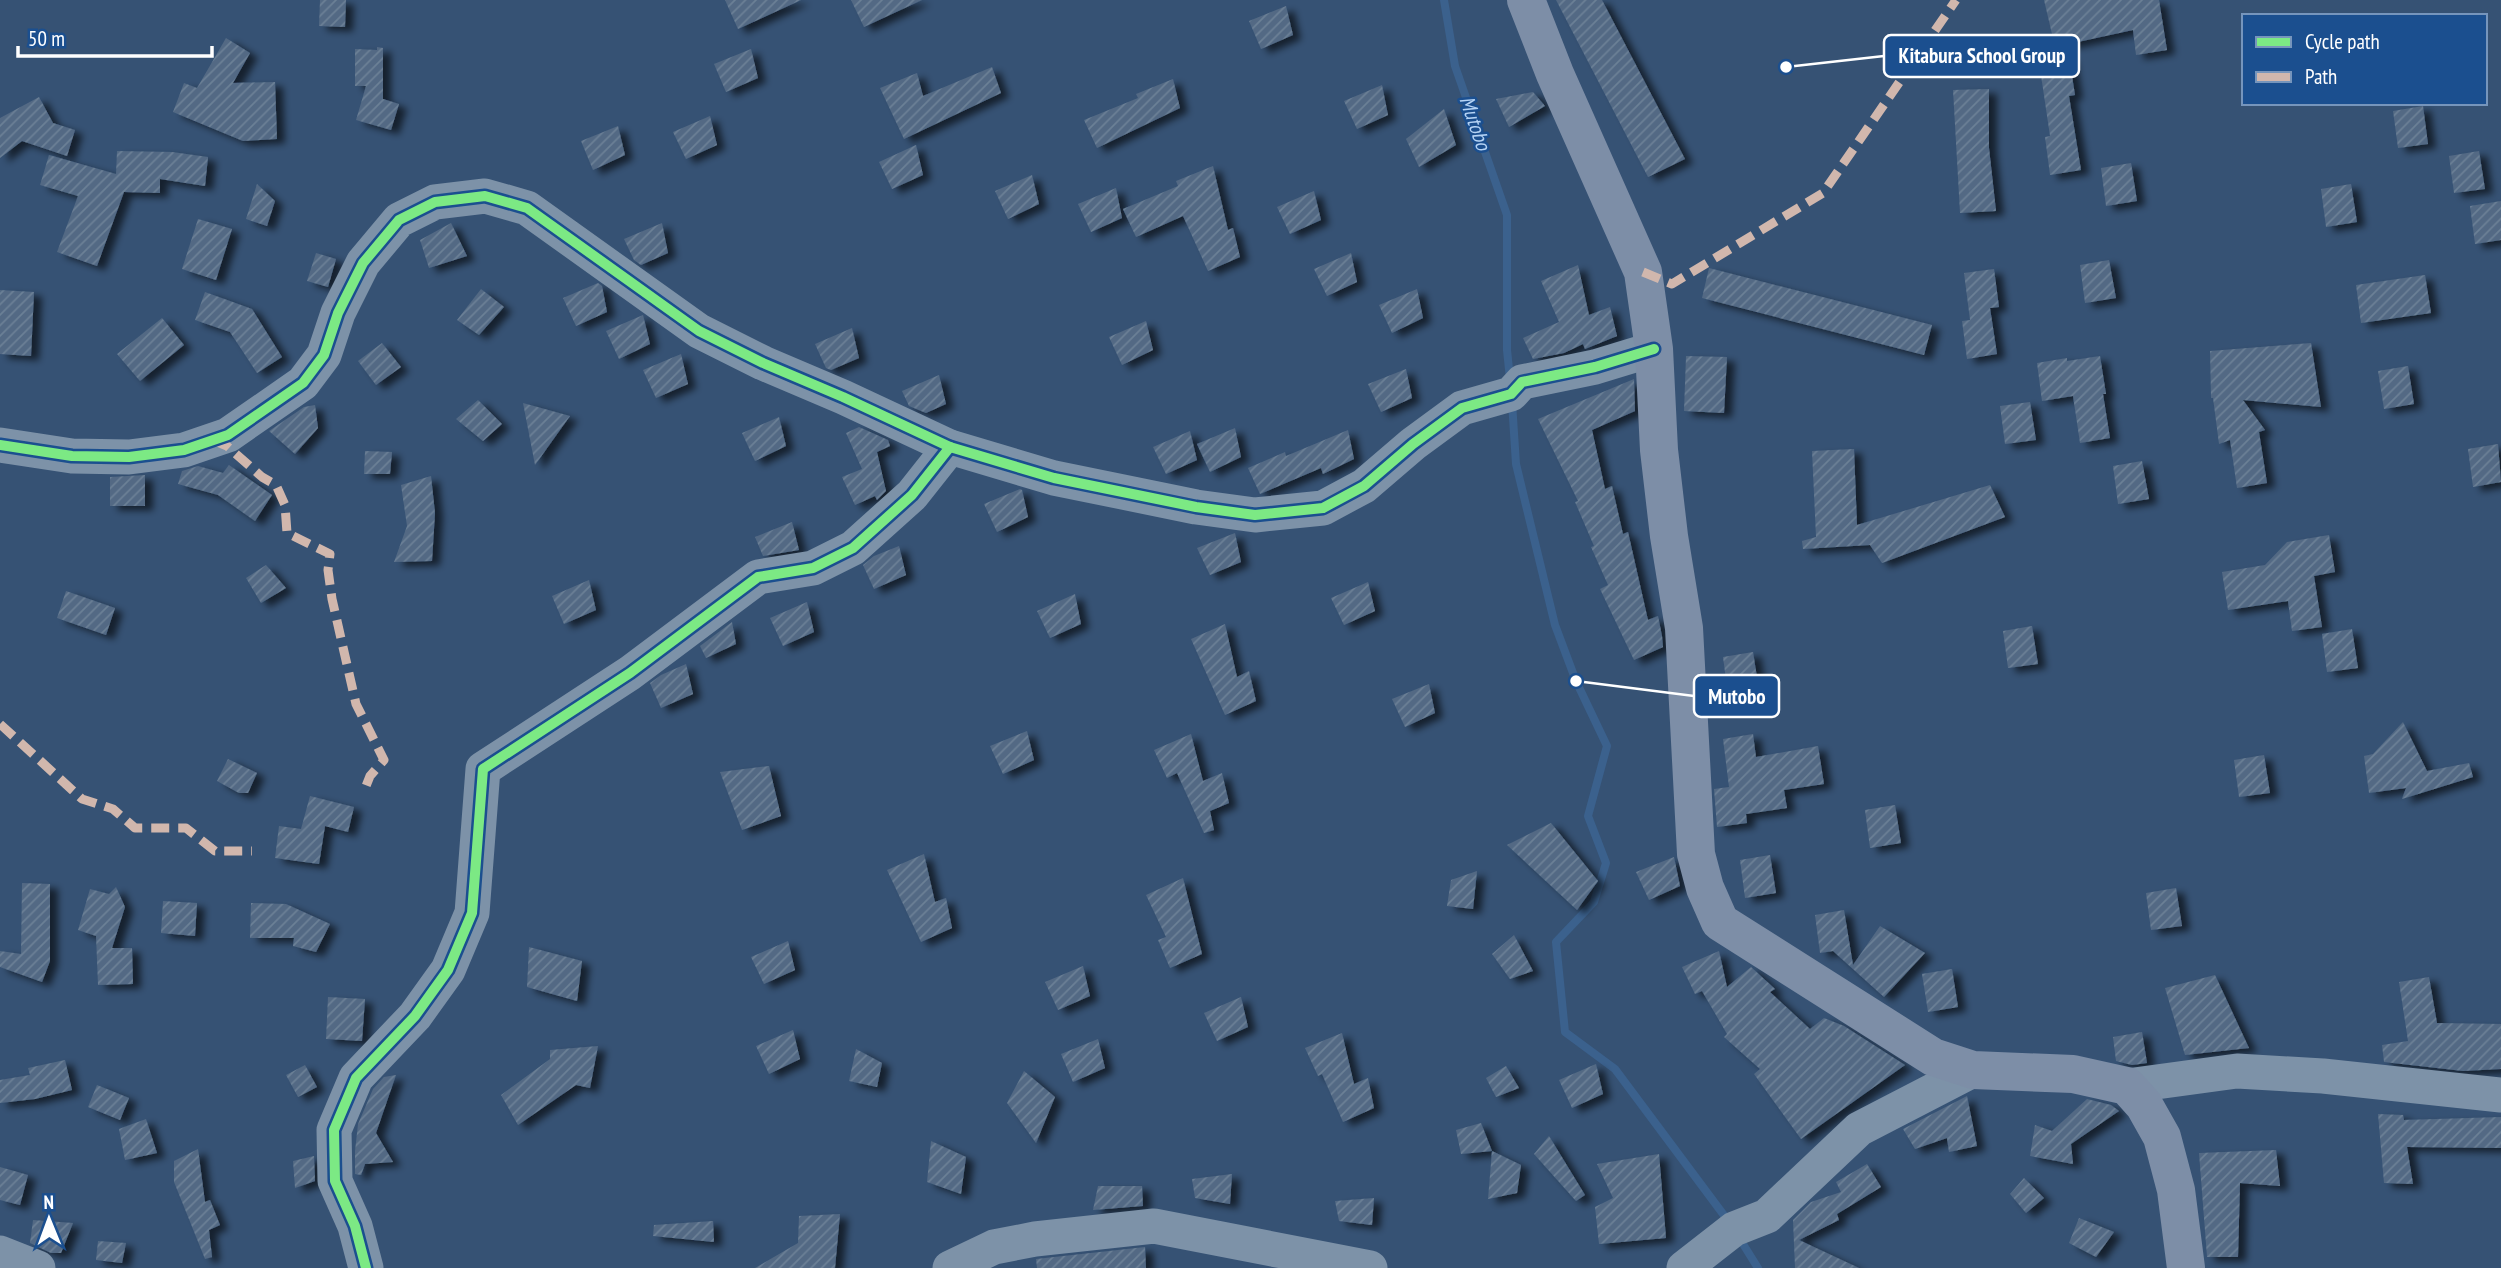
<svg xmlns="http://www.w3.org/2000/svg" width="2501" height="1268" font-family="'PT Sans Narrow',sans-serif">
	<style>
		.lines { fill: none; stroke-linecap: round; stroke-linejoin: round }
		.stream { stroke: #3b618d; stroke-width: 8 }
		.building { fill: url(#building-hatch); filter: url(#shadow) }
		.minor { stroke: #7d92a8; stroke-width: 35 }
		.major { stroke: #7d8ea7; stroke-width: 38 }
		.quiet { stroke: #d1b7ad; stroke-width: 9; stroke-dasharray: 18 9; stroke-linecap: butt }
		.cycleway-casing { stroke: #1b4f8f; stroke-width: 15 }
		.cycleway { stroke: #7ce984; stroke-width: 10 }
		.labels { text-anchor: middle; stroke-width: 5; stroke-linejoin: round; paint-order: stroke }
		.water-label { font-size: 21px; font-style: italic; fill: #b5d3f5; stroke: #1b4f8f }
		.leader { fill: none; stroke: #fff; stroke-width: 2.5 }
		.callout-dot { fill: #fff; stroke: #1b4f8f; stroke-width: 2.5 }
		.callout { fill: #1b4f8f; stroke: #fff; stroke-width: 2.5 }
		.callout-label { font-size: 21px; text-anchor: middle; font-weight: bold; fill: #fff }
	</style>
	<defs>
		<pattern id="building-hatch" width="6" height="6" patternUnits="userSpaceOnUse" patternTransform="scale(1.75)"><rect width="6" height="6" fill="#526984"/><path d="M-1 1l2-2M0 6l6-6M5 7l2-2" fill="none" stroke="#6c8096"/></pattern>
		<filter id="shadow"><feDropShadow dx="8" dy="4.5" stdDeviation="3.5" flood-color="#0009"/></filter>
	</defs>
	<rect width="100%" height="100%" fill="#365274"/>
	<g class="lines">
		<g class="stream">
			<path d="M1444,0l11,66 52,149v135l3,29"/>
			<path d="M1512,402l4,62 39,161 21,56 31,65 -19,70 18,47 -12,39 -38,40 9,90 50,37 114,153"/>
			<path d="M1738,1236l20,32"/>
		</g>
	</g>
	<g class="building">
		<path d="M320,0h26l-1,27 -26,-1z"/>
		<path d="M725,0h76l-63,29z"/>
		<path d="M851,0h71l-58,27z"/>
		<path d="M1556,0h46l83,159 -37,18z"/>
		<path d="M2044,0h115l8,50 -31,5 -3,-25 -78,17z"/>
		<path d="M1286,6l7,29 -32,14 -12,-28z"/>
		<path d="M226,38l24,15 -17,30 42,-1 2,57 -34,2 -70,-29 11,-29 13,5z"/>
		<path d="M377,47l6,1v51l16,5 -8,26 -35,-10 10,-34h-11v-37l22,1z"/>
		<path d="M751,49l7,29 -32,14 -12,-28z"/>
		<path d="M2069,57l6,38 -6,1 12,74 -31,5 -5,-38 5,-1 -11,-74z"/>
		<path d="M992,67l9,26 -97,46 -24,-51 37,-15 6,23z"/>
		<path d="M1173,79l7,29 -83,40 -13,-28 54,-22 -2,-4z"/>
		<path d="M1382,85l6,30 -31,14 -13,-28z"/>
		<path d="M1989,89v59l7,63 -36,2 -7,-123z"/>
		<path d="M1533,92l12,14 -36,21 -13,-28z"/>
		<path d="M39,97l14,26 22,7 -8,26 -45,-15 -22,17v-40z"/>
		<path d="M2423,106l5,38 -30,4 -5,-37z"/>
		<path d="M1444,109l12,36 -37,22 -13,-28z"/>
		<path d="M710,116l7,29 -31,14 -13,-27z"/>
		<path d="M618,126l7,29 -32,15 -12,-29z"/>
		<path d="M916,145l7,30 -31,14 -13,-27z"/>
		<path d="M117,151l55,1 36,5 -3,29 -45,-7v14l-36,-1 -27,74 -40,-14 21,-56 -38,-11 9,-30 67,19z"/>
		<path d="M2479,151l6,38 -31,4 -5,-37z"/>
		<path d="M2131,163l6,38 -31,5 -5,-38z"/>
		<path d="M1213,166l15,64 5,-2 7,29 -32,14 -25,-55 -47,21 -13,-28 55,-23 -2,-5z"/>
		<path d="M1032,175l7,29 -31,15 -13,-28z"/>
		<path d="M257,184l18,17 -8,25 -21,-7z"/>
		<path d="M2351,184l6,38 -31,5 -5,-38z"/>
		<path d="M1116,188l6,30 -31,14 -13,-28z"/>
		<path d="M1314,191l7,29 -31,14 -13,-27z"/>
		<path d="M2501,201v39l-26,4 -5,-38z"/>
		<path d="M198,219l34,10 -16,51 -34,-11z"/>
		<path d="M451,223l16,33 -38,12 -9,-28z"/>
		<path d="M662,223l6,30 -27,12 -7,-5 -10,-21z"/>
		<path d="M316,253l20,6 -8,28 -21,-6z"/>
		<path d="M1351,253l6,29 -30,14 -13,-27z"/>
		<path d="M2109,260l7,38 -31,5 -5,-38z"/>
		<path d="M1578,265l11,50 21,-8 7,29 -27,11 -5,2 -2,-5 -19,9 -31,6 -10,-21 36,-16 -18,-41z"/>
		<path d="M1709,268l223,57 -8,30 -222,-57z"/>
		<path d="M1994,269l5,38 -9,1 7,46 -30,5 -5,-38 8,-1 -6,-47z"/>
		<path d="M2425,275l6,38 -70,10 -5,-38z"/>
		<path d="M598,283l4,3 5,26 -31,14 -13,-28z"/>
		<path d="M481,289l23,18 -25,28 -22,-15z"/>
		<path d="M1417,289l6,29 -31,15 -13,-28z"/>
		<path d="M0,290l34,2 -3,64 -31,-2z"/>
		<path d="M205,292l47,17 30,48 -25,16 -27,-41 -35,-12z"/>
		<path d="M643,315l7,29 -31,15 -13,-28z"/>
		<path d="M162,318l22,27 -44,36 -23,-27z"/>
		<path d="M1146,321l7,29 -31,15 -13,-28z"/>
		<path d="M852,328l7,30 -28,12 -5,-2 -11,-24z"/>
		<path d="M382,343l19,24 -25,18 -18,-24z"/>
		<path d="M2311,343l10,64 -78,-7 22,30 -6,2 8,51 -30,5 -7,-48 -11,4 -6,-46h-2l-1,-47z"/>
		<path d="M681,354l7,30 -32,14 -13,-28z"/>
		<path d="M1686,356l41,1 -3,56 -40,-2z"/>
		<path d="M2100,356l6,38h-3l7,44 -30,5 -7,-47 -31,5 -5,-38 30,-5v3z"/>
		<path d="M2408,366l6,38 -30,5 -6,-38z"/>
		<path d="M1406,369l6,29 -31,14 -13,-28z"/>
		<path d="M939,375l7,29 -20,9 -17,-7 -7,-15z"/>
		<path d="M1634,379l1,32 -43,19 13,59 7,-3 11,48 5,-2 20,88 10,-4 4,20 1,11 -29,13 -34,-71 8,-4 -17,-38 3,-1 -19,-44 3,-1 -40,-82z"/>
		<path d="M478,400l24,24 -19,17 -27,-22z"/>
		<path d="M2030,402l6,38 -31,4 -5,-38z"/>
		<path d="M523,403l47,13 -35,49z"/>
		<path d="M315,405l3,23 -23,26 -26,-23 35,-24z"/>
		<path d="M779,417l7,29 -31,15 -13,-28z"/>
		<path d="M859,427l29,13 2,6 -13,6 9,39 -9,9 -2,-4 -20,9 -13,-28 20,-8 -16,-36z"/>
		<path d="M1235,428l6,29 -31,15 -13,-28z"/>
		<path d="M1348,430l6,29 -31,15 -2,-6 -61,26 -12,-26 37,-16 1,4z"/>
		<path d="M1190,431l7,29 -31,14 -13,-27z"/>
		<path d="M2498,444l3,38 -28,5 -5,-38z"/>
		<path d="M1854,449l3,76 133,-40 15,32 -123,46 -12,-18 -67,4 -1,-8 14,-4 -4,-86z"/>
		<path d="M365,451l27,1 -2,22h-26z"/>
		<path d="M2142,461l7,38 -31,5 -5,-38z"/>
		<path d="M229,465l43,30 -17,26 -37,-26 -40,-11 4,-13 16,-5 25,7z"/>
		<path d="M145,475v31h-35v-29z"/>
		<path d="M431,476l4,37 -3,48 -38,1 13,-36 -6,-41z"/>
		<path d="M1020,489l2,1 6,27 -31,15 -13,-28z"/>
		<path d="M792,522l7,28 -36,6 -8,-19z"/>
		<path d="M1235,533l6,29 -31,13 -13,-27z"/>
		<path d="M2329,535l6,37 -21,4 8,51 -30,4 -4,-30 -60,9 -6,-38 43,-7 22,-23z"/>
		<path d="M899,546l7,29 -32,14 -11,-24 11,-9z"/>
		<path d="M266,565l20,23 -25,15 -15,-25z"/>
		<path d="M589,580l7,30 -32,14 -12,-28z"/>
		<path d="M1368,582l7,29 -31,14 -13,-27z"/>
		<path d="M66,591l49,17 -9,27 -49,-17z"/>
		<path d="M1075,594l6,30 -31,14 -13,-27z"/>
		<path d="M807,602l7,30 -31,14 -13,-28z"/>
		<path d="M732,622l4,22 -30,14 -6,-12z"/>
		<path d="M1225,624l12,53 12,-6 7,30 -31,14 -34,-76z"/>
		<path d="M2032,626l6,38 -30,4 -5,-37z"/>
		<path d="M2352,629l6,39 -31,4 -5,-38z"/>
		<path d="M1753,652l6,38 -31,5 -5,-38z"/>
		<path d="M686,664l7,30 -32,14 -11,-25 11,-8z"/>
		<path d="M1429,684l6,29 -30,14 -13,-28z"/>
		<path d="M2403,722l24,49 42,-8 4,14 -71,22 4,-11 -37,5 -5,-37 9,-2z"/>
		<path d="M1027,731l7,29 -31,14 -13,-28z"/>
		<path d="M1191,734l12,47 19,-8 7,30 -19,8 4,19 -10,3 -27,-60 -10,5 -13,-28z"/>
		<path d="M1753,734l3,23 62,-11 6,38 -40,6 3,18 -41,6 1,9 -30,4 -3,-38 15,-2 -6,-48z"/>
		<path d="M2264,755l6,38 -31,4 -5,-37z"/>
		<path d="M228,759l29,14 -9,20h-9l-22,-12z"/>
		<path d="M769,766l12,50 -39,14 -22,-58z"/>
		<path d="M310,796l44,11 -6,25 -23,-6 -6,38 -44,-6 4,-32 22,3z"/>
		<path d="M1895,805l6,38 -31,5 -5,-38z"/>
		<path d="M1551,823l47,58 -21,29 -70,-65z"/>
		<path d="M924,854l11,48 11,-4 6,30 -31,14 -34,-72z"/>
		<path d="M1770,855l6,38 -31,5 -5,-38z"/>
		<path d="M1674,857l6,29 -31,14 -13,-28z"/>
		<path d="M1477,871l-4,38 -26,-3 4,-26z"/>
		<path d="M1183,878l19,76 -32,14 -12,-28 8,-3 -20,-42z"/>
		<path d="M22,883l28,1v77l-8,21 -42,-15v-16l21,3z"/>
		<path d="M116,887l9,20 -13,41h20l1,36 -35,1 -2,-49 -18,-6 12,-41 19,5z"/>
		<path d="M2176,888l6,38 -31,4 -5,-37z"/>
		<path d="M163,901l34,2 -2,33 -34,-3z"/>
		<path d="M251,903l35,1 44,20 -14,28 -23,-6 1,-8h-44z"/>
		<path d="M1844,910l9,55 27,-39 45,27 -41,44 -51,-46 -13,2 -5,-38z"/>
		<path d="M1514,935l19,36 -23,8 -18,-25z"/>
		<path d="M788,941l7,29 -31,14 -13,-27z"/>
		<path d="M529,947l53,14 -5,40 -50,-14z"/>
		<path d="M1719,951l8,36 24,-20 24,22 -5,3 40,37 14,-11 20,8 61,39 -104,74 -47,-65 6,-5 -36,-32 3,-3 -25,-43 -7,3 -13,-27z"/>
		<path d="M1083,966l7,30 -32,14 -13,-28z"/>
		<path d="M1952,969l6,38 -30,5 -6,-38z"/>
		<path d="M2215,975l34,73 -64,7 -20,-67z"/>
		<path d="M2429,977l8,46 64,1v45l-38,2 -79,-9 -2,-17 26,-4 -9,-59z"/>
		<path d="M328,997l37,2 -3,42 -36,-2z"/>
		<path d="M1241,997l7,30 -31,14 -13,-28z"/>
		<path d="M793,1030l7,29 -31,15 -13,-28z"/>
		<path d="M2142,1032l5,31 -15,2 -16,-4 -3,-24z"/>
		<path d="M1342,1033l12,51 14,-6 6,30 -31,14 -21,-48 -4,2 -13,-28z"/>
		<path d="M1098,1039l7,29 -32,14 -12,-28z"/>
		<path d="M598,1046l-8,42 -14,-3 -58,40 -17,-30 49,-36v-9z"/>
		<path d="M856,1049l26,14 -5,24 -28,-6z"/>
		<path d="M65,1060l7,30 -37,9 -35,4v-23l30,-5 -2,-7z"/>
		<path d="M1596,1064l7,30 -31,14 -13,-28z"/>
		<path d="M305,1065l12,22 -19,10 -12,-22z"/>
		<path d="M1506,1066l13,22 -23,9 -10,-19z"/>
		<path d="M1024,1071l31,26 -19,46 -29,-40z"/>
		<path d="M396,1075l-20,58 17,29 -28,2 -4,11 -6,-1v-23l3,-27 15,-35 11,-12z"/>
		<path d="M97,1085l32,13 -9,22 -32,-13z"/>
		<path d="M1967,1096l10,50 -28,6 -2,-14 -32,11 -12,-20z"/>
		<path d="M2087,1099l24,6 8,6 -48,33 2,20 -43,-8 5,-31 17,6z"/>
		<path d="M2378,1114l25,1 1,5 97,-3v31l-94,-1 6,37 -29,-1z"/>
		<path d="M146,1119l11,34 -32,7 -6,-31z"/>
		<path d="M1481,1123l11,28 -31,3 -5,-24z"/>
		<path d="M1549,1136l36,59 -9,6 -42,-47z"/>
		<path d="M931,1141l35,16 -5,37 -34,-12z"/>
		<path d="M198,1149l7,53 5,-2 10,25 -11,5 3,27 -7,2 -31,-77v-21z"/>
		<path d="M2276,1150l4,36 -40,-3 -2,74h-31l-8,-104z"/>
		<path d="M1492,1151l29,14 -4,28 -29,6z"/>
		<path d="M1659,1154l7,84 -67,6 -4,-37 18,-9 -16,-34z"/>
		<path d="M314,1156l1,25 -20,7 -2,-27z"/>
		<path d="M1867,1164l14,23 -44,27 2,6 -40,20 60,28h-64l-2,-48 18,-18 30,-10 -5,-10z"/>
		<path d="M0,1167l28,8 -8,30 -20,-5z"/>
		<path d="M1232,1174l-2,30 -35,-6 -3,-19z"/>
		<path d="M2024,1178l20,20 -18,15 -16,-19z"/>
		<path d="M1098,1186h44l1,20 -50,4z"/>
		<path d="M1374,1198l-2,27 -33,-4 -4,-20z"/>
		<path d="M840,1214l-5,54h-80l43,-25 1,-27z"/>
		<path d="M2079,1218l35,14 -18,25 -27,-14z"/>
		<path d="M33,1220l40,3 -12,30h-10l-21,-10z"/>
		<path d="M713,1221l1,21 -61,-6 1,-11z"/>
		<path d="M98,1241l28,2 -4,20 -26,-3z"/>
		<path d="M1145,1247l1,21h-109l-1,-9z"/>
	</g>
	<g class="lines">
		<g class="minor">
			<path d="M0,445l72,11 57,1 55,-7 44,-15 75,-52 21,-28 14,-42 25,-50 36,-43 36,-18 50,-6 42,12 172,123 64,32 80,34 107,50 104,31 142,29 59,8 68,-7 41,-22 49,-42 49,-36 49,-14 11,-12 73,-15 59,-18"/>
			<path d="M2127,1086l110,-15 86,5 178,19"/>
			<path d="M0,1253l38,15"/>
			<path d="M366,1268l-11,-42 -20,-45 -1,-51 22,-52 59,-62 33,-46 24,-57 11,-144 147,-96 128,-96 55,-9 40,-20 59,-53 38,-48"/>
			<path d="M950,1268l44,-21 41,-8 119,-13 216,42"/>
			<path d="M1684,1268l50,-39 33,-13 92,-87 114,-59"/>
		</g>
		<path class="major" d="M1526,0l29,74 88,198 11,77 5,101 10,86 15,92 12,226 9,34 15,34 213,135 40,13 100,4 54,12 17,19 18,32 14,53 10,78"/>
		<g class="quiet">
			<path d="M1643,272l29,12 151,-91 133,-193"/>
			<path d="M213,440l14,6 35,31 14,8 9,20 2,28 43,21 -2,16 4,29 24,105 28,56 -14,16 -6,15"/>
			<path d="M0,724l82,75 31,10 22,19h51l29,23h37"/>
		</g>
		<defs>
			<g id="cycleway">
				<path d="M0,445l72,11 57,1 55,-7 44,-15 75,-52 21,-28 14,-42 25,-50 36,-43 36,-18 50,-6 42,12 172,123 64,32 80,34 107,50 104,31 142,29 59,8 68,-7 41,-22 49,-42 49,-36 49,-14 11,-12 73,-15 59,-18"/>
				<path d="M366,1268l-11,-42 -20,-45 -1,-51 22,-52 59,-62 33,-46 24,-57 11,-144 147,-96 128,-96 55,-9 40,-20 59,-53 38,-48"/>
			</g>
		</defs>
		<use href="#cycleway" class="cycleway-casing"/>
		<use href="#cycleway" class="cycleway"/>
	</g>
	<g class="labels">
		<g class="water-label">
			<text transform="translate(1475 123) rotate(71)" y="7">Mutobo</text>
		</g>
	</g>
	<path class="leader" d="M1786 67L1884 56M1576 681L1694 696"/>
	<g class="callout-dot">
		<circle cx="1786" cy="67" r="7"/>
		<circle cx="1576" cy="681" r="7"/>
	</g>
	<g class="callout">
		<rect x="1884" y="35" width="195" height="42" rx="7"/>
		<rect x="1694" y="675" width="85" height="42" rx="7"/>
	</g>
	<g class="callout-label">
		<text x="1982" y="63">Kitabura School Group</text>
		<text x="1737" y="704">Mutobo</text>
	</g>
	<rect x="2242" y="14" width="245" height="91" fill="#1b4f8f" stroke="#7695bc" stroke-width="2"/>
	<rect x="2256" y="37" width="35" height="10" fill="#7ce984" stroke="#7695bc" stroke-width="2"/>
	<text x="2305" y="49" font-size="21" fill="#ffffff">Cycle path</text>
	<rect x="2256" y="72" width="35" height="10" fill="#d1b7ad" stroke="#7695bc" stroke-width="2"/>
	<text x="2305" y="84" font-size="21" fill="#ffffff">Path</text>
	<g transform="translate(49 1219) rotate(359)" stroke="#1b4f8f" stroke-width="5" paint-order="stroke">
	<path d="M0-5L12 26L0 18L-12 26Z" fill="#ffffff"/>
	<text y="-10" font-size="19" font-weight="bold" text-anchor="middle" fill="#ffffff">N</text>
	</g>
	<path d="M18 46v10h194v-10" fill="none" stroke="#ffffff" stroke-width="3.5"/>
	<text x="28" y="46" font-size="21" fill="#ffffff" stroke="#1b4f8f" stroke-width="5" paint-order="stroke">50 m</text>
</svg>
